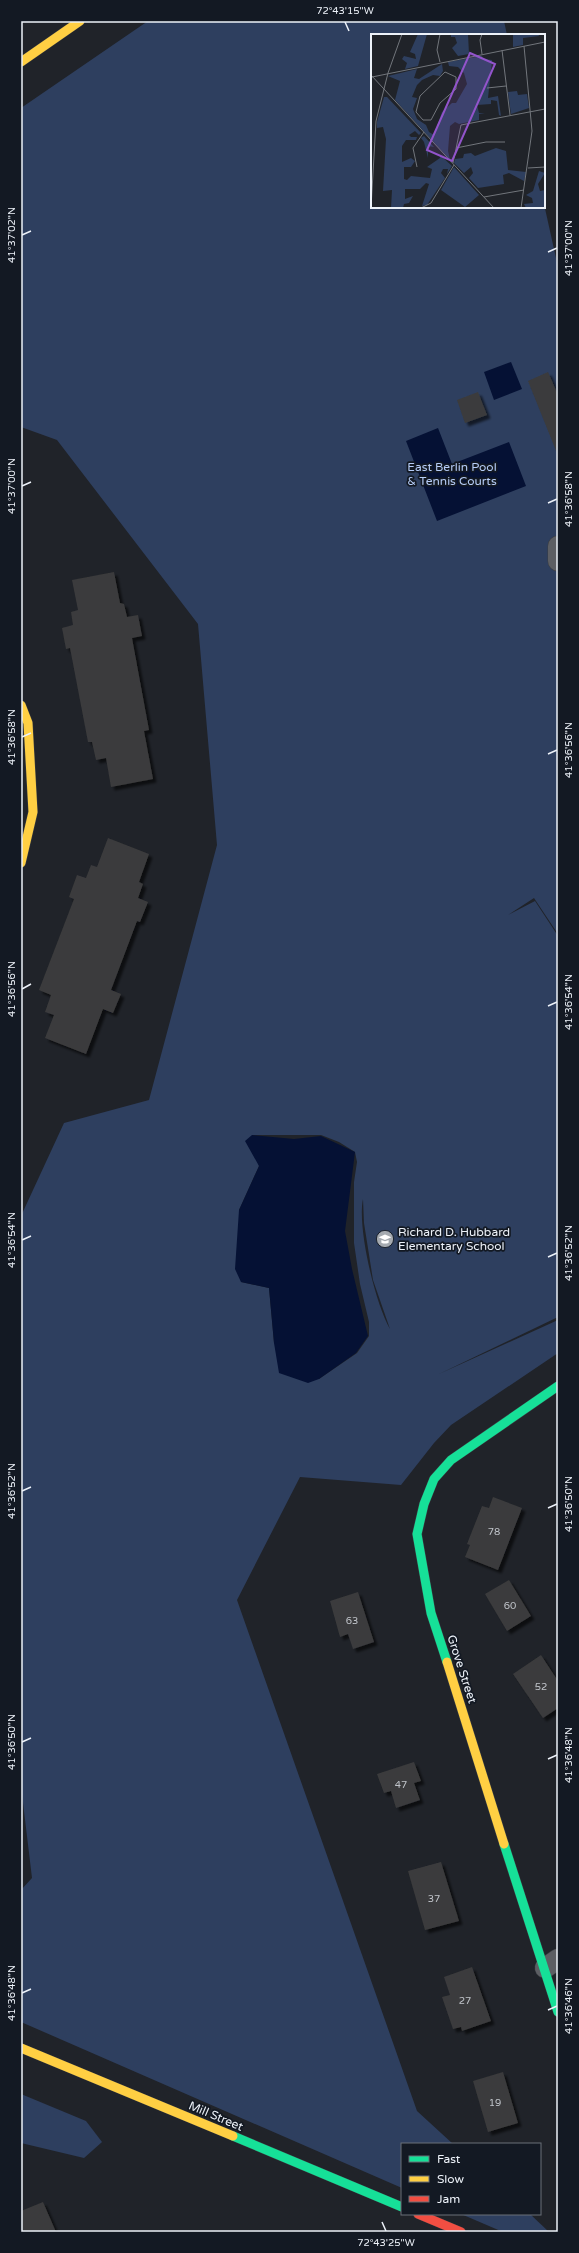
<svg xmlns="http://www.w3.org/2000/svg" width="579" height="2253" font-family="'Varela Round',sans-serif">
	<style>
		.green { fill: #2e3f5f; fill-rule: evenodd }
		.water { fill: #051134 }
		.building { fill: #3b3b3c; filter: url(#shadow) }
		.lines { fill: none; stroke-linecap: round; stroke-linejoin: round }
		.street-casing { stroke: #3b3e43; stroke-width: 21 }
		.fast-casing { stroke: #3b3e43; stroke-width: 10 }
		.slow-casing { stroke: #3b3e43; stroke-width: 10 }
		.jam-casing { stroke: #3b3e43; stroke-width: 10 }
		.street { stroke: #5c5e63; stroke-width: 20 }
		.fast { stroke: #16e098; stroke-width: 9 }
		.slow { stroke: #ffcf43; stroke-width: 9 }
		.jam { stroke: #f24e42; stroke-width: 9 }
		.ticks { fill: none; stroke: #edf2f9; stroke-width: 1.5 }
		.labels { text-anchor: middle; stroke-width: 3.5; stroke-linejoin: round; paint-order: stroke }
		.number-label { font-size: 10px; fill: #c0c4ca }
		.park-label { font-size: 12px; fill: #b6cdf8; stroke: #131923 }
		.poi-label { font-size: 12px; fill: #edf2f9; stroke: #131923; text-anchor: start }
		.street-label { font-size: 12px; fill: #edf2f9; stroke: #131923 }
		.inset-road { fill: none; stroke: #72767c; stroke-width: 1 }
		.view { fill: #9254cb; fill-opacity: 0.15; stroke: #9254cb; stroke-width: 2 }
		.inset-edge { fill: none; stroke: #edf2f9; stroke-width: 2 }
		.neatline { fill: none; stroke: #edf2f9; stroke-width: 1.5 }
		.ticks-label { font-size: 10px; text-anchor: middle; fill: #edf2f9 }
	</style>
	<defs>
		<filter id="shadow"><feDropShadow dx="3.5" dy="3.5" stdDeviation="1" flood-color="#0009"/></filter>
	</defs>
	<rect width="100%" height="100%" fill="#202329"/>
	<g class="green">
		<path d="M148,21h356l3,14h-135v172h172v-3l14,63v667l-24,-36 -26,17 27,-14 23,35v381l-119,57 119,-54v33l-107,72 -17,18 -33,42 -101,-8 -63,123 180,511 36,33h-51v44l-381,-166v-132l11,-12 -11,-92v-570l43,-93 85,-23 68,-255 -19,-221 -141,-184 -36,-13v-319zM252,1135h69l18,7 16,10 2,10 -3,20v61l6,41 9,38v14l-12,17 -38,26 -45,-36 -5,-55 -28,-6 -2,-72 20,-44zM363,1199l1,24 9,57 17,49c-15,-26 -33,-102 -27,-130z"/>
		<path d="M21,2094l65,27 16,21 -18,16 -63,-15z"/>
		<path d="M461,2214h69l19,18h-46z"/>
	</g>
	<g class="water">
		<path d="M511,362l11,27 -28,11 -10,-28z"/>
		<path d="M438,428l14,36 57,-22 17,44 -89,35 -31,-80z"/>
		<path d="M252,1135l42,4 27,-3 34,16 -10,79 7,38 16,67 -12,17 -37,26 -11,4 -29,-10 -5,-30 -5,-55 -28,-6 -6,-13 4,-59 20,-44 -14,-25z"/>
	</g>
	<g class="building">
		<path d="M548,372l10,23 -1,58 -29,-72z"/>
		<path d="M478,392l9,23 -22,8 -8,-23z"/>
		<path d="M114,572l6,31 4,1 3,13 11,-2 4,21 -10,2 17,92 -5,1 9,48 -42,8 -5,-29 -10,2 -4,-18h-4l-18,-94 -4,1 -4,-21 11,-3 -2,-13 7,-2 -6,-30z"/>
		<path d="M108,838l41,16 -10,28 4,2 -5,14 10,4 -8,20 -3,-1 -26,69 10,4 -8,19 -10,-4 -17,45 -41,-16 9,-23 -9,-3 6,-17 -12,-5 35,-91 -5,-2 8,-22 9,3 5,-13 6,2z"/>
		<path d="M493,1497l29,11 -24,62 -33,-13 5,-12 -3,-1 15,-38 7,2z"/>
		<path d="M509,1580l22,36 -24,15 -22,-37z"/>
		<path d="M358,1592l16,50 -21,7 -5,-15 -8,3 -10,-36z"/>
		<path d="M541,1655l17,26v27l-15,10 -30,-44z"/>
		<path d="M414,1762l7,19 -7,2 6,17 -24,8 -5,-17 -7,2 -7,-19z"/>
		<path d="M441,1862l18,59 -34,9 -17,-59z"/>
		<path d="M472,1967l19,54 -29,10 -1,-4 -8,2 -11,-32 8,-2 -6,-18z"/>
		<path d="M503,2072l15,51 -30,9 -15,-51z"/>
		<path d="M43,2202l13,30h-35v-21z"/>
	</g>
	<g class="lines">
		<defs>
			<g id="street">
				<path d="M558,546v15"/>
				<path d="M545,1968l13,-9"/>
			</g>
			<g id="fast">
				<path d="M447,1662l-16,-49 -14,-79 7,-30 10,-25 17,-19 107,-74"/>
				<path d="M504,1844l54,168"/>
				<path d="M233,2136l169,71"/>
			</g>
			<g id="slow">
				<path d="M21,62l59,-41"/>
				<path d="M21,705l7,18 5,89 -12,51"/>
				<path d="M447,1662l57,182"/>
				<path d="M21,2048l212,88"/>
			</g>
			<path id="jam" d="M418,2214l43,18"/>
		</defs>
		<use href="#street" class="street-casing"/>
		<use href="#fast" class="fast-casing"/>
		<use href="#slow" class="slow-casing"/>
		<use href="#jam" class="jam-casing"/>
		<use href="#street" class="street"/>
		<use href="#fast" class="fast"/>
		<use href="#slow" class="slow"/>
		<use href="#jam" class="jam"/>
	</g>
	<path class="ticks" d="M345,22l4,9M22,235l9,-4M548,252l9,-4M22,486l9,-4M548,503l9,-4M22,737l9,-4M548,754l9,-4M22,989l9,-5M548,1006l9,-4M22,1240l9,-4M548,1257l9,-4M22,1491l9,-4M548,1508l9,-4M22,1742l9,-4M548,1759l9,-4M22,1993l9,-4M548,2010l9,-4M382,2222l4,9"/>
	<defs>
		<symbol id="school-disc" viewBox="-11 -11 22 22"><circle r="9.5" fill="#a5aab0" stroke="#131923"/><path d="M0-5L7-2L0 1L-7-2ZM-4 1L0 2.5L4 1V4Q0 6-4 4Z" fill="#fff"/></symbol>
	</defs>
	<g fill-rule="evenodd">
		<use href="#school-disc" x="375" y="1229" width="20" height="20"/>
	</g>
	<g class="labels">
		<g class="number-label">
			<text x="494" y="1535">78</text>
			<text x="510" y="1609">60</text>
			<text x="352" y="1624">63</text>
			<text x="541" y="1690">52</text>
			<text x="401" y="1788">47</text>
			<text x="434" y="1902">37</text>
			<text x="465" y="2004">27</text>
			<text x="495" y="2106">19</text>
		</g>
		<g class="park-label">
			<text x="452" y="471">East Berlin Pool<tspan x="452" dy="14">&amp; Tennis Courts</tspan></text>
		</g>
		<g class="poi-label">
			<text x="398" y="1236">Richard D. Hubbard<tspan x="398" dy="14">Elementary School</tspan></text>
		</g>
		<g class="street-label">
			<text transform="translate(462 1669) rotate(72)" y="4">Grove Street</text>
			<text transform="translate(216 2116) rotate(23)" y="4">Mill Street</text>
		</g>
	</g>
	<g transform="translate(371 34)">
		<rect width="174" height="174" fill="#202329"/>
		<path d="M47,0h9l-9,32 -13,3 2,-6 -5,-4 2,-3 12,3 -1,-5 -5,-2zM80,0h17l1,20 -11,2 -6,-8 5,-5 -2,-6h-4zM142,0h25l1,2 -16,2v7l-10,2zM111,22l1,3 9,1 -4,38 10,-2 3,20 -2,-1 -2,-14 -6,-1v4l-14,1 2,8h6l-6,1v6l-20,4 -4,-2 -5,4 -2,25 2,9 -55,-60 5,-19 -12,-5 29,-7 -3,9 5,1 23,-15 1,7 -3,5 -7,-1 -11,5 -5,5 -5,12 5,1 -4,11 4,10 9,6 3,7 5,3 8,-23 10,-9h4l11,-19 -3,-11 -6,-6 -9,-1 -1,-4zM146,57l1,4 9,-1 2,14 -18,6 -3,-22zM13,63h3l34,36 -2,2 -4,-4 -6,4 2,2h6l-1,3h-10l-4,6v16l9,-4 4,3 -4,6h-7v12l3,1 4,-4 19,2 2,-9 -5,-2 13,-9v-3l12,11 -5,8 1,-5h-5l-2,4 4,5 -18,27 -5,1 7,-22 -3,-1 -6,6h-15v10l8,-3 -4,7 -5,1 -1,4h6h-18l1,-18 -9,1 3,-52 -3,-12 -6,1v-6zM53,102l10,11 -6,-1v12l-4,-16 -3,-4zM125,114l10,3 2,19 18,2 -2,9 -15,-8 -6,2 1,9 -26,4 -9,-10 4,-5 -2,-6 -7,6 -10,-10 1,-4 8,-1 1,-4 7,-1 4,3zM83,133l25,28 -14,12 -24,-17zM168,137l6,2 -7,11 2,7 5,-1v18h-19l-2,-4 9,-1 -1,-5 -6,-3 7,-4z" fill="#2e3f5f"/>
		<path class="inset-road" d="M69,0l-3,16 3,12M111,0l-2,6 2,14M131,16l8,65M74,38l11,5v12l-16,14 -9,17h-8l-7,-8 4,-16zM0,41l123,133M1,43l173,-35M116,54l19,-2M85,114l30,-6h19M82,129l8,-38 84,-16M46,133l-4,-19 11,-16M157,134l17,-1M113,163l40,-7M0,174l5,-87 12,-48 14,-39M50,174l10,-5 23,-38M150,174l11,-77 -8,-85"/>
		<path class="view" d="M99,19l25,11 -43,97 -25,-11z"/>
		<rect width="174" height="174" class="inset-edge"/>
	</g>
	<rect width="579" height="2253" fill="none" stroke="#131923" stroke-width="44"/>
	<rect x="401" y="2143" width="140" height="72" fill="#131923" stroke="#6a7079"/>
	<rect x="409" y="2156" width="20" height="6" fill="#16e098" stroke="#6a7079"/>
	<text x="437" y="2163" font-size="12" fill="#edf2f9">Fast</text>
	<rect x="409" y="2176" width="20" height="6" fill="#ffcf43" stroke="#6a7079"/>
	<text x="437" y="2183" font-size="12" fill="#edf2f9">Slow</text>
	<rect x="409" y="2196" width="20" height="6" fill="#f24e42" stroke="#6a7079"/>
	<text x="437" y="2203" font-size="12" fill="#edf2f9">Jam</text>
	<rect x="22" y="22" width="535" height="2209" class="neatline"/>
	<g class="ticks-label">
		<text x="345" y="14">72°43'15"W</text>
		<text transform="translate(11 235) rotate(-90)" y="4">41°37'02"N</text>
		<text transform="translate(568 248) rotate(-90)" y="4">41°37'00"N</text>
		<text transform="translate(11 486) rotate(-90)" y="4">41°37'00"N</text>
		<text transform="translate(568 499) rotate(-90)" y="4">41°36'58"N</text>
		<text transform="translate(11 737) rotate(-90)" y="4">41°36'58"N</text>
		<text transform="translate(568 750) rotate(-90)" y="4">41°36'56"N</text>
		<text transform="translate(11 989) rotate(-90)" y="4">41°36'56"N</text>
		<text transform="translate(568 1002) rotate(-90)" y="4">41°36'54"N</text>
		<text transform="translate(11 1240) rotate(-90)" y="4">41°36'54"N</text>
		<text transform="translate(568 1253) rotate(-90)" y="4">41°36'52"N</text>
		<text transform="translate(11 1491) rotate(-90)" y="4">41°36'52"N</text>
		<text transform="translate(568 1504) rotate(-90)" y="4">41°36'50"N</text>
		<text transform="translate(11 1742) rotate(-90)" y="4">41°36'50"N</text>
		<text transform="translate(568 1755) rotate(-90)" y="4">41°36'48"N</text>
		<text transform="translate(11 1993) rotate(-90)" y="4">41°36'48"N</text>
		<text transform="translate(568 2006) rotate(-90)" y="4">41°36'46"N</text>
		<text x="386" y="2246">72°43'25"W</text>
	</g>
</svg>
